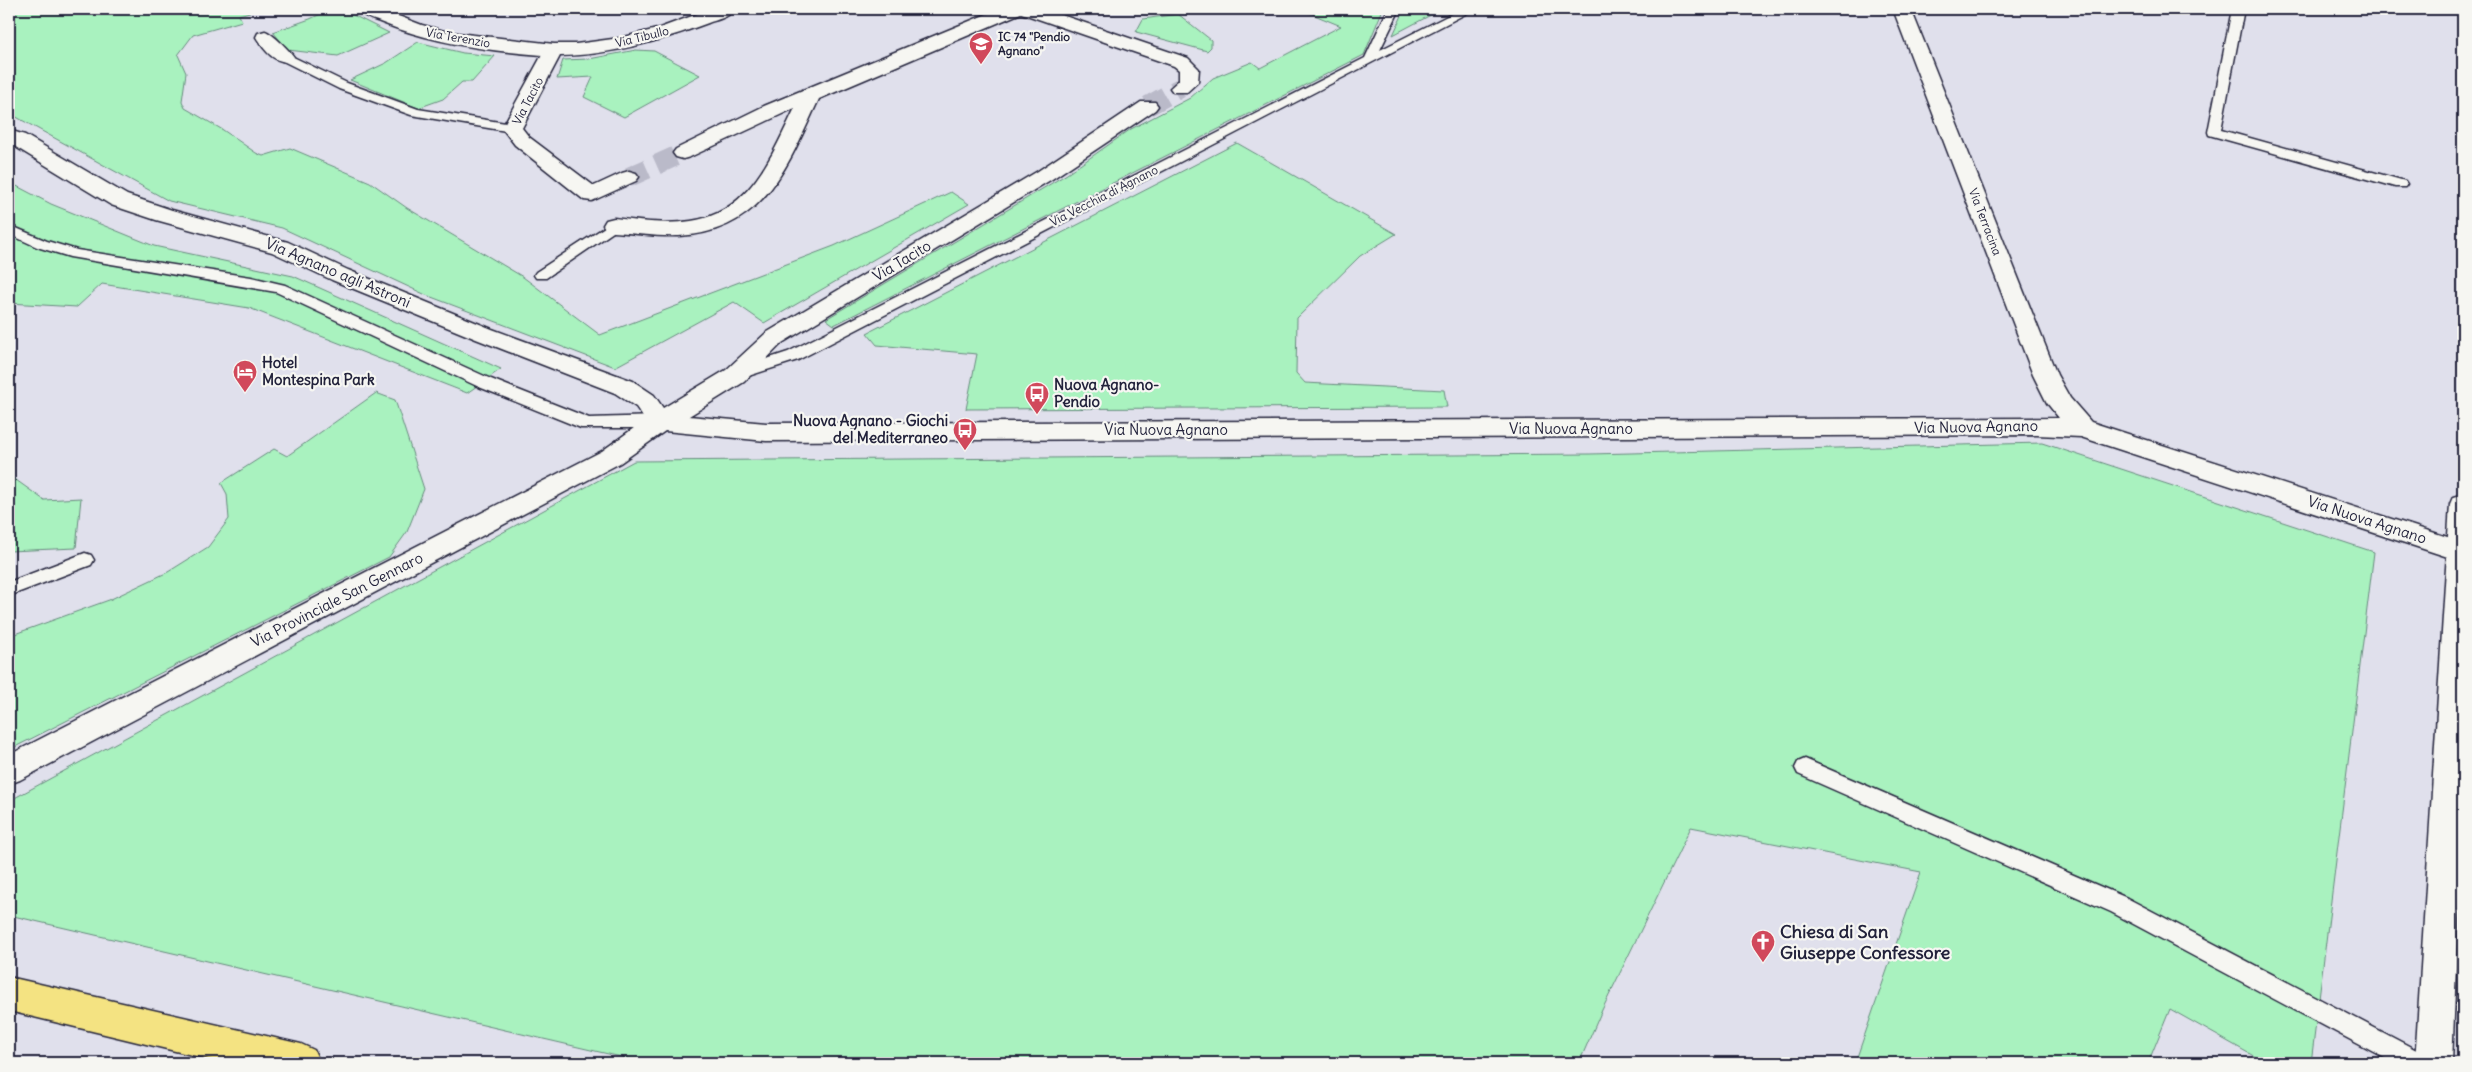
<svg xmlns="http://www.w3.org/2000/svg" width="2472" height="1072" font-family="Delius,sans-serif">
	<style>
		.green { fill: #a9f2bf; stroke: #668a7d }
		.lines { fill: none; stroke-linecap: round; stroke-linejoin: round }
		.minor-tunnel { stroke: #babac9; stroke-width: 20; stroke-dasharray: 20 10; stroke-linecap: butt }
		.service-casing { stroke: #22223b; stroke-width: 3 }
		.pedestrian-casing { stroke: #22223b; stroke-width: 3 }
		.minor-casing { stroke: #22223b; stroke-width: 3 }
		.secondary-casing { stroke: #22223b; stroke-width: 3 }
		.primary-casing { stroke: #22223b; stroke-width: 3 }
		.service { fill: #f6f6f2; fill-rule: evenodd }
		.pedestrian { fill: #f6f6f2; fill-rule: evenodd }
		.minor { fill: #f6f6f2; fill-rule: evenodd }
		.secondary { fill: #f6f6f2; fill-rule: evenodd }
		.primary { fill: #f4e382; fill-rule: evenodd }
		.labels { text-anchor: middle; stroke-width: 4.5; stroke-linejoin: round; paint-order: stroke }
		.far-street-label { font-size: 12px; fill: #22223b; stroke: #f6f6f2 }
		.far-poi-label { font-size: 12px; font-weight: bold; fill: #22223b; stroke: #f6f6f2; text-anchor: start }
		.street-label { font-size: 15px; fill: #22223b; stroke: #f6f6f2 }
		.poi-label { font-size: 15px; font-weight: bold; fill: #22223b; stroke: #f6f6f2; text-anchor: start }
		.near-poi-label { font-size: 18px; font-weight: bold; fill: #22223b; stroke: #f6f6f2; text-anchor: start }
	</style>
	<rect width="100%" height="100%" fill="#e0e0ec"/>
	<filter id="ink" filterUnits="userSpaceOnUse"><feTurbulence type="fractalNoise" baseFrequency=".02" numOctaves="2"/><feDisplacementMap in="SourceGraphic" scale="10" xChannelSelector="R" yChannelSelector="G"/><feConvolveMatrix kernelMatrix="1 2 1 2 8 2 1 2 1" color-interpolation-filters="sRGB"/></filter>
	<g filter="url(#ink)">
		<g class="green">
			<path d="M9,9h251l-21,6 3,6 -49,14 -15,20 8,18 -4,28 3,7 38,22 33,23 7,3 27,-8 80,34 37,26 116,69 77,58 234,-89 117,-54 18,12 -205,119 -30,-21 -119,65 -189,-72 -144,-67 -113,-27 -160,-88z"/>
			<path d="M331,9h10l48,24 -51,23 -50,-6 -15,-18 37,-13z"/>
			<path d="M1300,9h83l-19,46 -530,270 -8,-6 241,-145 64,-45 59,-31 23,-20 39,-16 8,6 81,-42z"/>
			<path d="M1405,9h37l-49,26z"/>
			<path d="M1178,14l33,26v7l-4,4 -71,-19 7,-13z"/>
			<path d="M418,42l45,11 32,3 -23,26h-10l-19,17 -25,9 -68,-28 36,-17z"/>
			<path d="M636,50l18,1 46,24 -76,42 -40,-20 9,-20 -36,2 6,-19 26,-1z"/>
			<path d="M1237,143l159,91 -36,22 -63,62 -1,55 9,10 139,7 3,17 -481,2 11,-55 -100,-9 -10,-12z"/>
			<path d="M9,182l42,22 103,42 139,30 208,93 -34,24 -218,-85 -147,-24 -25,23 -68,-4z"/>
			<path d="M376,393l19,7 29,89 -17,43 -18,25 -380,193v-114l100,-36 59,-28 40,-25 21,-28 -2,-25 -6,-11 53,-34 13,7z"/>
			<path d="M2042,443l332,109 -63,511h-45l-96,-54 -22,54h-293l66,-191 -230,-45 -89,183 -23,53h-932l-638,-148v-114l625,-340 956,-7z"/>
			<path d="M9,475l35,25 37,-2 -5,50 -67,3z"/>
		</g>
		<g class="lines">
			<g class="minor-tunnel">
				<path d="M1148,106l32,-18"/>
				<path d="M629,177l54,-24"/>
			</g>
			<defs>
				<g id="service">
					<path d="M1388,9h12l-20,41 81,-41h14l-677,351 -62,20 -6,-1 -2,-4 2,-4 58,-19 577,-294z"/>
					<path d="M2232,9h12l-23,121 184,51 2,3 -2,3h-10l-186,-52 -1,-3z"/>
					<path d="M285,53l62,30 71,26 94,15 6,4 -6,4 -101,-17 -72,-26 -58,-29 -2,-3 2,-3z"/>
					<path d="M614,221l5,1 2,3 -2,3 -73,50h-10l-2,-3 2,-3z"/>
					<path d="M9,225l38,16 30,9 174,27 34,8 206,94 98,39 71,-2 6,2 2,4 -2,4 -6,2h-79l-102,-41 -203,-95 -206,-35 -33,-10 -28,-13z"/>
					<path d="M85,553l6,2 3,5 -3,5 -82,31v-14z"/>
					<path d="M1805,759l322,139 299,157 4,8h-36l-283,-151 -313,-138 -3,-6 3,-6z"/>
				</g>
				<path id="pedestrian" d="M265,31c7,2 25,20 29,26l-2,4c-17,4 -28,-11 -36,-24l2,-4z"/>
				<g id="minor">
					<path d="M357,9h23l42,16 26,7 106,12h22l44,-6 37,-9 54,-20h24c-5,8 -19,11 -27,14 -48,18 -96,32 -148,33l-38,72 7,9 65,49 28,-13 7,-2 7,2 3,4 -3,4 -44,20 -8,-1 -69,-55 -13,-17 40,-73c-55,-4 -111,-12 -162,-33 -8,-3 -18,-6 -23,-13z"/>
					<path d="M999,9h45l144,49 11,11 -1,13 -11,10h-14l-3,-4 9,-8v-10l-5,-4 -153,-53 -202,86c-31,66 -55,133 -140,137 -22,1 -44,-3 -65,-4l-8,-2 -3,-5 3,-5 8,-2c25,3 51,7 77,3 59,-8 81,-66 104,-113l-105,49 -7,2 -7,-2 -3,-4 3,-4 88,-43z"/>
					<path d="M1893,9h18l146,366 13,23 21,24 372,120v20l-382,-125 -44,-2 -1271,6 -101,-10 -45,32 -600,317 -11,4v-29l593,-304 43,-31 -9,-13 -21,-14 -139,-54 -144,-59 -60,-28 -116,-32 -45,-15 -102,-62v-13l16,5 102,60 45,15 116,32 60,28 144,59 141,52 21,14 9,13 63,-38 40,-37 272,-162 103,-69h14l3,4 -3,4 -103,69 -270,164 -38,39 -55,34 77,7 1293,-5 -12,-15 -14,-28z"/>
				</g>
				<path id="secondary" d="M2463,494v306l-11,263h-37l35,-559 3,-7z"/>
				<path id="primary" d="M9,977l292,67 13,6 6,13h-95l-216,-52z"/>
			</defs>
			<use href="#service" class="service-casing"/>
			<use href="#pedestrian" class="pedestrian-casing"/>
			<use href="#minor" class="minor-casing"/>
			<use href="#secondary" class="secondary-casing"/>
			<use href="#primary" class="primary-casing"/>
			<use href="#service" class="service"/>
			<use href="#pedestrian" class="pedestrian"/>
			<use href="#minor" class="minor"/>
			<use href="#secondary" class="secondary"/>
			<use href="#primary" class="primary"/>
		</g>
	</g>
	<defs>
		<symbol id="school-pin" viewBox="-11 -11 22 30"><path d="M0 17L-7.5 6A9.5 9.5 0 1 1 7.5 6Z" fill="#d1495b" stroke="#f6f6f2"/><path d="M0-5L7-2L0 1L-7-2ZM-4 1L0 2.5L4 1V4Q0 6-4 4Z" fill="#fff"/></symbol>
		<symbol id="hotel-pin" viewBox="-11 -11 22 30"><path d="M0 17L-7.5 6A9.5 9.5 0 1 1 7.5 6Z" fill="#d1495b" stroke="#f6f6f2"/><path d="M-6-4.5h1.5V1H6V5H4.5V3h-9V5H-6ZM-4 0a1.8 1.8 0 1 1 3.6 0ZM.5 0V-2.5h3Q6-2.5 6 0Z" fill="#fff"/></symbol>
		<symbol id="bus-pin" viewBox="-11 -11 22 30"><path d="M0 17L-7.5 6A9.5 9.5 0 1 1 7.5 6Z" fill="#d1495b" stroke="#f6f6f2"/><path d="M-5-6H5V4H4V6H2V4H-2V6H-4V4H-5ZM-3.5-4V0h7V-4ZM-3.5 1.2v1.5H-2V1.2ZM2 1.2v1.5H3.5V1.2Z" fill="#fff"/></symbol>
		<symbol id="church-pin" viewBox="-11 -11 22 30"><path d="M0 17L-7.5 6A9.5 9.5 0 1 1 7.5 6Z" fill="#d1495b" stroke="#f6f6f2"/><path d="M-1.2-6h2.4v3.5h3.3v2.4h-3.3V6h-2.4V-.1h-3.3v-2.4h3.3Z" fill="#fff"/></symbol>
	</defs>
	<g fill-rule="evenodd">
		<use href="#school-pin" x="967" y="30" width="28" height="38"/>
		<use href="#hotel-pin" x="231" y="358" width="28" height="38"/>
		<use href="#bus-pin" x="1023" y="380" width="28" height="38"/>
		<use href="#bus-pin" x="951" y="416" width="28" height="38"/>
		<use href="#church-pin" x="1749" y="928" width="28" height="38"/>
	</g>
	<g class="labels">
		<g class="far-street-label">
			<text transform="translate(642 37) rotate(-14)" y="4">Via Tibullo</text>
			<text transform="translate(458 38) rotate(10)" y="4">Via Terenzio</text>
			<text transform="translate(528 101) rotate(-62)" y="4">Via Tacito</text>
			<text transform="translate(1104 196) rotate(-27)" y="4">Via Vecchia di Agnano</text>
			<text transform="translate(1985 222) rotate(69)" y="4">Via Terracina</text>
		</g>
		<g class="far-poi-label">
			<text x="998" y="41">IC 74 "Pendio<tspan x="998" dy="14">Agnano"</tspan></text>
		</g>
		<g class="street-label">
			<text transform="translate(902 261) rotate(-31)" y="5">Via Tacito</text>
			<text transform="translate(338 273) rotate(23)" y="5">Via Agnano agli Astroni</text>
			<text transform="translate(1976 427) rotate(-1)" y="5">Via Nuova Agnano</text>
			<text x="1571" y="434">Via Nuova Agnano</text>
			<text x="1166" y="435">Via Nuova Agnano</text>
			<text transform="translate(2367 520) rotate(18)" y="5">Via Nuova Agnano</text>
			<text transform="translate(337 600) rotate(-27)" y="5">Via Provinciale San Gennaro</text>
		</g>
		<g class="poi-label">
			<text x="262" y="368">Hotel<tspan x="262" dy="17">Montespina Park</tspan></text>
			<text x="1054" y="390">Nuova Agnano-<tspan x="1054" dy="17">Pendio</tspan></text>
			<text x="948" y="426" text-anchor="end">Nuova Agnano - Giochi<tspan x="948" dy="17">del Mediterraneo</tspan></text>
		</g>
		<g class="near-poi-label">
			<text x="1780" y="938">Chiesa di San<tspan x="1780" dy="21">Giuseppe Confessore</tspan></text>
		</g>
	</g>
	<rect width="2472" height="1072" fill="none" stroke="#f6f6f2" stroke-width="30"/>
	<rect x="15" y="15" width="2442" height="1042" fill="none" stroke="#22223b" stroke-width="2" filter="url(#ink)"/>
</svg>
